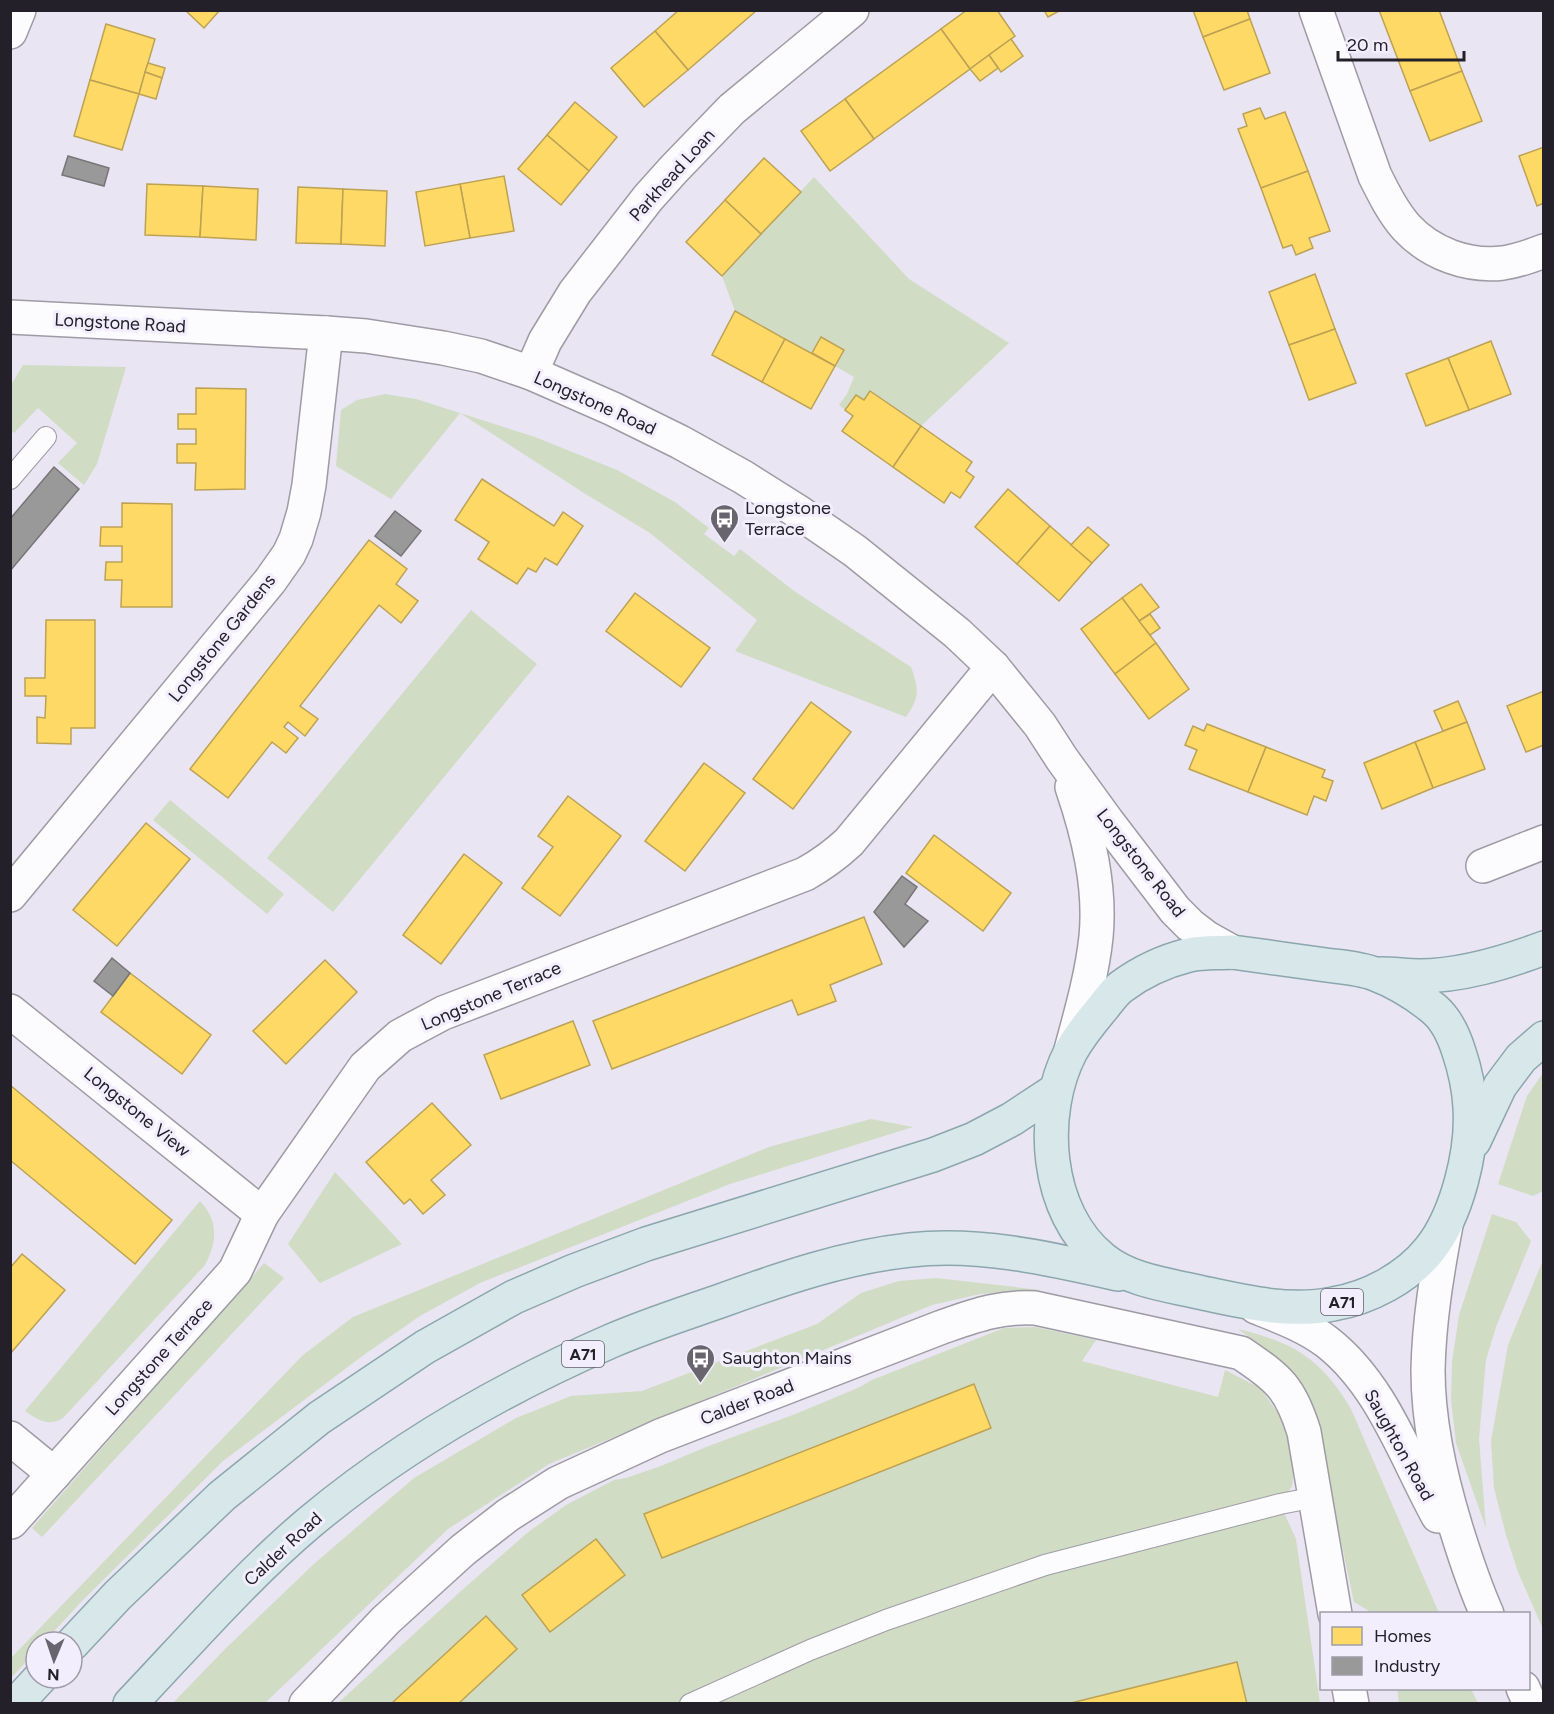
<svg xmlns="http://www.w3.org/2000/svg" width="1554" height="1714" font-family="Figtree,sans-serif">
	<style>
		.green { fill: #d1dcc5 }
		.homes { fill: #ffd966; stroke: #bda254; stroke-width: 1.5 }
		.industry { fill: #999; stroke: #767577; stroke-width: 1.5 }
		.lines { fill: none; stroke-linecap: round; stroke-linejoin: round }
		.service-casing { stroke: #9e9ba5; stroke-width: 22 }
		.minor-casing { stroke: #9e9ba5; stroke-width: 36 }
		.tertiary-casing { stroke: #9e9ba5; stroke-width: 36 }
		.primary-casing { stroke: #8ca6ae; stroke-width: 36 }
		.service { stroke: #fcfbfd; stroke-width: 20 }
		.minor { stroke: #fcfbfd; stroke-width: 33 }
		.tertiary { stroke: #fcfbfd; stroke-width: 33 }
		.primary { stroke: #d8e8ea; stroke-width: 33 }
		.labels { text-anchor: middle; stroke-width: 6; stroke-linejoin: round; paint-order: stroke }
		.shield { fill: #f2eefd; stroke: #615e69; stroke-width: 1.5 }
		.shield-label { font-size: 16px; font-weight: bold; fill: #232029 }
		.street-label { font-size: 18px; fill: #232029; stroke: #f2eefd }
		.poi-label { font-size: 18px; fill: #232029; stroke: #f2eefd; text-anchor: start }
	</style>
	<rect width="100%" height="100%" fill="#e9e5f2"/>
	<g class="green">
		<path d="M814,177l95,102 100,64 -88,83 -51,-35 -6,9 -8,-5 -11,15 -6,-5 8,-11 7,-17 -19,-11 -14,-28 -9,15 -77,-42 -13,-35z"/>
		<path d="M23,365l103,2 -29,97 -13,21 -26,-22 19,-20 -39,-35 -24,25 -3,-2v-46z"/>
		<path d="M385,394l31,5 119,38 82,33 58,32 34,26 -5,6 30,22 6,-7 54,42 117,76c8,22 9,30 -5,50l-171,-66 22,-31 -107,-87 -66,-40 -124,-80 -69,86 -55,-33 5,-56 16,-10z"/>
		<path d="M471,610l66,54 -204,248 -66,-54z"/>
		<path d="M170,800l114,94 -17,20 -114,-94z"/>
		<path d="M1543,1073v118l-10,5 -35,-12 29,-88z"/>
		<path d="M871,1119l42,8 -183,57 -250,99 -60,33 -55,38 -142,107 -141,140 -38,41h-8v9l-25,27v-20l292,-303 50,-38 416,-170z"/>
		<path d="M335,1172l67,72 -82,39 -32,-39z"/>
		<path d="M200,1201c19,20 17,41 5,64l-142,153c-15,9 -25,2 -38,-7z"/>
		<path d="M1492,1214l24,8 15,19 -35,86 -10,33 -7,79 7,89 -30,-85 -5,-43 1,-38 7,-47z"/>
		<path d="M1543,1260v369l-25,-57 -12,-37 -12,-47 -3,-47 17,-96z"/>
		<path d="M264,1263l20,15 -242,259 -10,-9z"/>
		<path d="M936,1278l105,12 -61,4 -48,11 -383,159 -101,65 -183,174 -93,1 53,-55 90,-86 99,-85 102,-60 55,-22 71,-5 175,-67 44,-31 38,-12z"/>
		<path d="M1035,1327l61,13 -14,21 136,36 7,-27 35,18 20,28 12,30 2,27 -2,13 -12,18 16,35 24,164 -983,1 124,-113 66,-58 39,-28 48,-25 12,-2 35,-12 45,-19 92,-34 62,-26 12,-7 132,-52z"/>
		<path d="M1238,1329c55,13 84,30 113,80l88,204h-67l-18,-11 -42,-196 -30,-45z"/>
		<path d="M1397,1689h74l7,14h-79z"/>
	</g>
	<g class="homes">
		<path d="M185,10h35l-16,18z"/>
		<path d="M679,10h78l-69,60 -33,-39z"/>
		<path d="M967,10h30l18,26 -45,33 -29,-40z"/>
		<path d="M1044,10h17l-13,7z"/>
		<path d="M1193,10h54l3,9 -47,18z"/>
		<path d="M1379,10h60l23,61 -52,20z"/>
		<path d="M1250,19l20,54 -46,17 -21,-53z"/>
		<path d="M106,24l49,15 -16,55 -49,-14z"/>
		<path d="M941,29l29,40 -96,70 -29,-40z"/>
		<path d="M655,31l33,39 -44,37 -33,-39z"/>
		<path d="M1011,39l12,17 -22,16 -12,-17z"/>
		<path d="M989,55l9,13 -18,13 -10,-12z"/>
		<path d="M148,63l17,5 -3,10 -17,-6z"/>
		<path d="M1462,71l20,50 -52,20 -20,-50z"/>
		<path d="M145,72l17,6 -6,21 -17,-5z"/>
		<path d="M90,80l49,14 -17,56 -48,-14z"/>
		<path d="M845,99l29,40 -44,32 -29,-40z"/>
		<path d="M575,102l42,35 -28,34 -42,-36z"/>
		<path d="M1260,108l5,11 20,-7 23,59 -47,17 -23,-59 9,-3 -4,-12z"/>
		<path d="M547,135l42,36 -28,34 -43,-36z"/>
		<path d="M1544,147v56l-7,3 -18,-50z"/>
		<path d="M764,158l37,34 -40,42 -36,-34z"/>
		<path d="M1308,171l22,60 -21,7 4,10 -17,7 -4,-10 -9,3 -22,-60z"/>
		<path d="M504,176l10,55 -44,7 -10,-54z"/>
		<path d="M147,184l56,2 -3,51 -55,-2z"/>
		<path d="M460,184l10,54 -45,8 -9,-54z"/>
		<path d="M203,186l55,3 -2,51 -56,-3z"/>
		<path d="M298,187l45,2 -2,55 -45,-1z"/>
		<path d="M343,189l44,2 -2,55 -44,-2z"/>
		<path d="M725,200l36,34 -39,42 -36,-34z"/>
		<path d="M1315,274l20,55 -46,16 -20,-53z"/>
		<path d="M735,311l50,28 -23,43 -50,-27z"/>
		<path d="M1335,329l21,54 -47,17 -20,-55z"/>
		<path d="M821,337l23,13 -9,16 -23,-13z"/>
		<path d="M785,339l50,27 -24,43 -49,-27z"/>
		<path d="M1491,341l20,53 -42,16 -21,-52z"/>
		<path d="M1448,358l21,52 -43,16 -20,-52z"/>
		<path d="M196,388l50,1 -1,100 -50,1 1,-27h-19v-19h19v-15h-18v-15h18z"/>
		<path d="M870,391l51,35 -28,41 -51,-36 11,-15 -8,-6 11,-15 8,5z"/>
		<path d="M921,426l51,36 -6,9 8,6 -14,21 -9,-6 -7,11 -51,-36z"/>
		<path d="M482,479l72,47 9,-14 20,14 -26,39 -12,-7 -9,14 -8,-4 -11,16 -39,-25 11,-17 -34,-22z"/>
		<path d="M1008,489l42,37 -33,38 -42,-37z"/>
		<path d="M122,503l50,1v103h-51l1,-27h-17l1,-18h16v-16h-22l1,-19h21z"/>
		<path d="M1050,526l42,37 -33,38 -42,-37z"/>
		<path d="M1088,527l21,18 -17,18 -21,-18z"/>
		<path d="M369,540l38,29 -11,15 22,17 -17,22 -22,-18 -79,101 18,13 -13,17 -17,-14 -4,5 14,11 -12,15 -14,-11 -44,56 -38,-29z"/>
		<path d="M1141,584l18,23 -20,14 -17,-23z"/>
		<path d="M635,593l75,55 -29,39 -75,-56z"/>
		<path d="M1122,598l34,45 -41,31 -34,-45z"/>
		<path d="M1150,614l10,14 -10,7 -11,-14z"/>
		<path d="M46,620h49v108h-24v16l-34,-1v-26l8,1 1,-22h-21v-18h20z"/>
		<path d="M1156,643l33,46 -40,30 -34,-45z"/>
		<path d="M1544,691v54l-18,7 -19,-46z"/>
		<path d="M1458,701l9,21 -24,9 -9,-20z"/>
		<path d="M811,702l40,30 -58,77 -40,-30z"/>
		<path d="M1467,722l18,47 -52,19 -18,-46z"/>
		<path d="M1207,724l59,23 -18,45 -59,-23 8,-19 -12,-5 8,-19 11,5z"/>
		<path d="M1415,742l18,46 -51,21 -18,-46z"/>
		<path d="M1266,747l59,23 -3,7 11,4 -7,20 -12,-5 -7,19 -59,-23z"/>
		<path d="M704,763l41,30 -60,78 -40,-30z"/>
		<path d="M568,796l53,40 -61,80 -38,-28 31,-41 -15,-11z"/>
		<path d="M146,823l44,36 -73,87 -44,-36z"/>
		<path d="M934,835l77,58 -28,38 -77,-58z"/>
		<path d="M464,854l38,29 -61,81 -38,-29z"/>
		<path d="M864,917l18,47 -52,21 6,16 -38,14 -6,-15 -180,69 -19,-48z"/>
		<path d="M325,960l32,32 -71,72 -33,-33z"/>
		<path d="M130,973l81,62 -29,39 -81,-62z"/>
		<path d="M573,1021l17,44 -89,34 -17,-44z"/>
		<path d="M10,1085l162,135 -37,44 -125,-104z"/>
		<path d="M432,1103l39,42 -40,35 14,15 -22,19 -13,-15 -6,5 -38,-42z"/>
		<path d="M22,1254l43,36 -55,64v-86z"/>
		<path d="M974,1384l17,44 -329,130 -18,-44z"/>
		<path d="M596,1539l29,36 -75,57 -28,-37z"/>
		<path d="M486,1616l31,33 -59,55h-67z"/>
		<path d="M1237,1662l10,42h-180z"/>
	</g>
	<g class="industry">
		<path d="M68,156l41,12 -5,18 -42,-11z"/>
		<path d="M54,467l25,22 -69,82v-52z"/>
		<path d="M395,511l26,20 -20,25 -26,-20z"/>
		<path d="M902,876l15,11 -12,17 23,17 -24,26 -30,-35z"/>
		<path d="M112,958l18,15 -17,23 -19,-15z"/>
	</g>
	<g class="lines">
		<defs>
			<g id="service">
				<path d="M10,479l36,-42"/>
				<path d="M690,1704l120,-54 76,-30 159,-55 235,-61 36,-7"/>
			</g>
			<g id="minor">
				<path d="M1316,10l59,166c9,18 18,36 31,51 25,27 62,40 97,36 14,-2 28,-7 41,-12"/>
				<path d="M10,32l9,-22"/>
				<path d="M531,373l14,-32 30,-49 73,-94 26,-29 58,-60 120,-99"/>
				<path d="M1483,866l61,-24"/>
				<path d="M10,895l260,-314 19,-27 7,-15 8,-27 5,-27 17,-152"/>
				<path d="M10,1011l252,203"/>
				<path d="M10,1438l44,36"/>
				<path d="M11,1522l224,-251 27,-57 103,-147 35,-31 43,-23 362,-139c16,-9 30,-19 44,-32l144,-175"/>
				<path d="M1349,1688l3,16"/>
				<path d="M306,1704l80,-84 77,-70 45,-35 50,-32 102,-47 282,-109c32,-11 58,-21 93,-19l206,45c38,26 49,34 63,79l31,182"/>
			</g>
			<g id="tertiary">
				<path d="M10,317l316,16 40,3 77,12 38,8 50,17 82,36 67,33 63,35 57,36 55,38 102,82 36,34 47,58 22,34 45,62 68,89 15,15 17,13 25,14"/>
				<path d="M1071,1050c10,-37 21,-75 25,-113 5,-51 -8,-103 -24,-150"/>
				<path d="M1446,1225c-9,48 -17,96 -18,145 0,54 12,106 28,158 9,29 18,57 31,86"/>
				<path d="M1256,1307c25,10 50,19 71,35 55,43 78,114 111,174"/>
				<path d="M1523,1688l7,16"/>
			</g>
			<g id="primary">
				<path d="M1232,952c31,4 63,9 94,13 16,2 34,3 49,9 21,8 42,21 59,35 13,11 20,27 25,43 6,18 10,36 11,55 3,44 -13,108 -40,142 -23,29 -61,49 -97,55 -42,9 -89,-2 -130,-11 -34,-8 -73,-12 -100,-34 -58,-46 -65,-145 -32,-208 8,-14 19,-28 29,-40 7,-8 13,-18 21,-24 20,-15 44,-26 68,-32 13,-3 29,-2 43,-3z"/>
				<path d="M1381,974c13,0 26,2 38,2 42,0 85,-13 125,-28"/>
				<path d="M1474,1141l26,-55 21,-28 23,-20"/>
				<path d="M72,1644l46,-49 104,-99 97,-78 106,-71 89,-50 60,-26 72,-27 287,-89 41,-16 38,-20 44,-29"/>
				<path d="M16,1704l24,-26"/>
				<path d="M130,1704c58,-61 116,-128 180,-182 91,-76 193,-134 301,-181 37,-16 75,-28 112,-41 61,-22 122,-43 187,-50 69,-8 141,9 208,24"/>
			</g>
		</defs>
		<use href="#service" class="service-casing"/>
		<use href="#minor" class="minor-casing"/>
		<use href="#tertiary" class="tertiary-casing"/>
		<use href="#primary" class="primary-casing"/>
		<use href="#service" class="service"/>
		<use href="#minor" class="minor"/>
		<use href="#tertiary" class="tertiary"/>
		<use href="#primary" class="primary"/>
	</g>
	<defs>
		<symbol id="bus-pin" viewBox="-11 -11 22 30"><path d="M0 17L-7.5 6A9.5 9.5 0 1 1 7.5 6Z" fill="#68656f" stroke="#f2eefd"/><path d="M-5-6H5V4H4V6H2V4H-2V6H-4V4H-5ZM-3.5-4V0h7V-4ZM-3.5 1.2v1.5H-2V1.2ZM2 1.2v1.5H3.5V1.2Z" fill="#fff"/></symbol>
	</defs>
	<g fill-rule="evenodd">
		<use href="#bus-pin" x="708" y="502" width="33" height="45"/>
		<use href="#bus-pin" x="684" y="1342" width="33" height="45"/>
	</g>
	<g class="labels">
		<g class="shield">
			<rect x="1321" y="1289" width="42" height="26" rx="4.5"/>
			<rect x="562" y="1341" width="42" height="26" rx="4.5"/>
		</g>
		<g class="shield-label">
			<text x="1342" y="1308">A71</text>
			<text x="583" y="1360">A71</text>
		</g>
		<g class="street-label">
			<text transform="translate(672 175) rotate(-48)" y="6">Parkhead Loan</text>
			<text transform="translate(120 323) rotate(3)" y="6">Longstone Road</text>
			<text transform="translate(595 403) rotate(24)" y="6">Longstone Road</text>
			<text transform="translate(222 638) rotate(-51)" y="6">Longstone Gardens</text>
			<text transform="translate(1141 863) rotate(52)" y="6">Longstone Road</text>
			<text transform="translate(491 996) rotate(-23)" y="6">Longstone Terrace</text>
			<text transform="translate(137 1112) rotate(39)" y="6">Longstone View</text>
			<text transform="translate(159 1357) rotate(-48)" y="6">Longstone Terrace</text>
			<text transform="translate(747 1402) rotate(-21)" y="6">Calder Road</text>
			<text transform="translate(1399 1445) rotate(61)" y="6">Saughton Road</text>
			<text transform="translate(283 1549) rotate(-43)" y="6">Calder Road</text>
		</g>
		<g class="poi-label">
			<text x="745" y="514">Longstone<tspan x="745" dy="21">Terrace</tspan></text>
			<text x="722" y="1364">Saughton Mains</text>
		</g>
	</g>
	<rect width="1554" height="1714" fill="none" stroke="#232029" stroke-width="24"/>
	<rect x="1320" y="1612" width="210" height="78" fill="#f2eefd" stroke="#9f9ca8" stroke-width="1.5"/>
	<rect x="1332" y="1627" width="30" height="18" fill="#ffd966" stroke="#9f9ca8" stroke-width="1.5"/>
	<text x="1374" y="1642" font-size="18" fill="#232029">Homes</text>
	<rect x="1332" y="1657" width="30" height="18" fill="#999999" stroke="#9f9ca8" stroke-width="1.5"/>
	<text x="1374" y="1672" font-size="18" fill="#232029">Industry</text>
	<g transform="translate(54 1660) rotate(182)"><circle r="28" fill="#f2eefd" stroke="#9f9ca8" stroke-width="1.5"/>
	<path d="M0-4.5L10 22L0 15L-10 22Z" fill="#68656f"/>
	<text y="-9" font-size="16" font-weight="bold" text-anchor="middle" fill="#232029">N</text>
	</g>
	<path d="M1338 51v9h126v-9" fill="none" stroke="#232029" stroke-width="3"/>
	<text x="1347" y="51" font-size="18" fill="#232029" stroke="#f2eefd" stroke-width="4.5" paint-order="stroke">20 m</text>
</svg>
